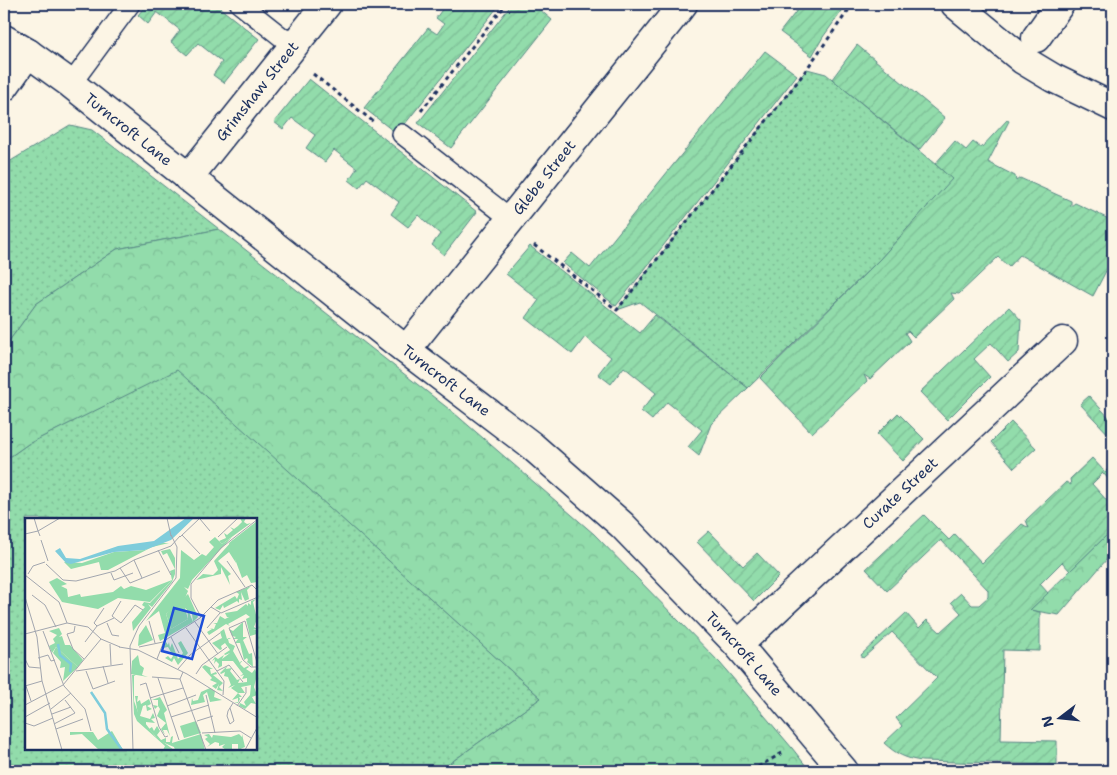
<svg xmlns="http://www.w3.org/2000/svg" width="1117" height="775" font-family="'Shantell Sans',sans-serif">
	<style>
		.grass { fill: url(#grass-dots); stroke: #568684; fill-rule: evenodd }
		.forest { fill: url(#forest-crowns); stroke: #568684 }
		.garden { fill: url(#garden-furrows); stroke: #568684 }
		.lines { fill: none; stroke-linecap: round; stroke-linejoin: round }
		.service-casing { stroke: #1b2f5e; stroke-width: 22 }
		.pedestrian-casing { stroke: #1b2f5e; stroke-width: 31 }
		.minor-casing { stroke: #1b2f5e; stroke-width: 31 }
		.path { stroke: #1b2f5e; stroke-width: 3; stroke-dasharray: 4 4; stroke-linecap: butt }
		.service { stroke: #fcf5e5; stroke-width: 19 }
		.pedestrian { stroke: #fcf5e5; stroke-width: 28 }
		.minor { stroke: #fcf5e5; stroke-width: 28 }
		.labels { text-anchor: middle; stroke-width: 4; stroke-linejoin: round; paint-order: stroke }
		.street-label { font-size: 15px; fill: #1b2f5e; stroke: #fcf5e5 }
		.inset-river { fill: none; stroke: #7eccdb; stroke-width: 2.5 }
		.inset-road { fill: none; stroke: #a2a6af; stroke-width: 1 }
		.view { fill: #1d4ed8; fill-opacity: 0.15; stroke: #1d4ed8; stroke-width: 2.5 }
		.inset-edge { fill: none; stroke: #1b2f5e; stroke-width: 2.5 }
	</style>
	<defs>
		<pattern id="grass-dots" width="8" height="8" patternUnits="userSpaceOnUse" patternTransform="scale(1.25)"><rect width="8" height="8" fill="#92dcab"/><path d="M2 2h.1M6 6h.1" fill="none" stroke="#7dbd96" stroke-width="1.8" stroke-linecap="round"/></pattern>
		<pattern id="forest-crowns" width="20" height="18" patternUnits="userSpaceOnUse" patternTransform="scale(1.25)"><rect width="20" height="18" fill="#92dcab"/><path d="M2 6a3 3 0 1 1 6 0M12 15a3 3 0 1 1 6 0" fill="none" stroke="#7dbd96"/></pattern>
		<pattern id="garden-furrows" width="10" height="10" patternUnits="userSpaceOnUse" patternTransform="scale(1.25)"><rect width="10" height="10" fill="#92dcab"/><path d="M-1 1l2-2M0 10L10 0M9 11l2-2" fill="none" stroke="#7dbd96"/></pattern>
	</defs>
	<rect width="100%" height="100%" fill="#fcf5e5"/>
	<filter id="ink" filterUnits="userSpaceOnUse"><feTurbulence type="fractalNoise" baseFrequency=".02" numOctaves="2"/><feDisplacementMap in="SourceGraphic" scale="10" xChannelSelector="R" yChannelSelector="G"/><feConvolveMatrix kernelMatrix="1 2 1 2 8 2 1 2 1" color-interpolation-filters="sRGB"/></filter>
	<g filter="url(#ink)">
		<g class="grass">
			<path d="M807,69l19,5 127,105 -73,80 -132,129 -108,-86 -23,8z"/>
			<path d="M70,125l22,5 127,99 -102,20 -81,55 -32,44v-183z"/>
			<path d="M177,369l364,329 -102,73h-435v-310l24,-17zM26,519h230v230h-230z"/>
		</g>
		<g class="forest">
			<path d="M219,229l235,184 140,121 126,129 72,85 18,23h-371l102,-73 -364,-328 -149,74 -24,17v-113l32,-44 81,-55z"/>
			<path d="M1113,529v23l-54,63 -29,-5z"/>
		</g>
		<g class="garden">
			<path d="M147,4h68l44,35 -35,44 -11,-8 9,-13 -24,-19 -11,12 -16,-13 9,-12 -23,-18 -9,12 -10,-9z"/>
			<path d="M446,4h54l-103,130 -33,-26 64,-80 9,6 7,-10 -8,-6z"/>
			<path d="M512,4h21l19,16 -101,128 -33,-25z"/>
			<path d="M802,4h45l-24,33 -11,19 -32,-24z"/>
			<path d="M857,45l88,73 -26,32 -87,-71z"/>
			<path d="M765,51l32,24 -181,231 -53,-43 9,-10 18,15z"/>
			<path d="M309,79l168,133 -33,43 -12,-10 8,-11 -22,-19 -10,12 -17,-13 8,-12 -32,-24 -8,10 -10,-8 8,-12 -23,-18 -9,12 -19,-14 9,-13 -23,-17 -9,11 -9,-7z"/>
			<path d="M1007,120l2,1 -21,41 27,14 1,5 4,-3 51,23v5l4,-3 38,18v53l-7,-3 -13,25 -73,-41 -11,12 -11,-10 -39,37 -8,-1 3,6 -40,38 -6,-6 -3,2 5,8 -40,38 -6,-4 3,6 -55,52 -52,-55 120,-119 72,-80 -17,-15 20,-23 11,9 7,-8 8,6z"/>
			<path d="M530,246l110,87 15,-18 93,73 -37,36 -12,32 -11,-9 14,-17 -35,-28 -15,18 -11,-9 15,-18 -32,-26 -13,17 -13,-10 13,-17 -26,-20 -13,17 -46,-36 13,-18 -33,-26z"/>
			<path d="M1009,307l12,13 -2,32 -11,10 -17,-19 -17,16 16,18 -43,43 -27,-28z"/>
			<path d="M1089,396l24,26v17l-33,-35z"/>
			<path d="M898,413l26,26 -21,22 -26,-27z"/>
			<path d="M1011,422l25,26 -22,20 -23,-26z"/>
			<path d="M1092,458l13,14 8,-8v20l-10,-11 -11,11 17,19 4,-4v30l-43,42 -8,-9 -22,22 8,9 -18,17 10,2v39l-37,-1 -2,90 56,1v24l-135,-4c-16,-2 -26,-7 -38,-18l18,-17 -6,-8 41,-40 -45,-46 -29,26 -2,-3 45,-42 13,15 8,-8 13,12 21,-19 -10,-11 10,-9 11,12h7l9,-8v-7l-47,-50 -54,51 -21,-22 58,-54 25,25 6,-6 27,29 40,-39 7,4 -3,-8 40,-38 5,3 -1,-6z"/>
			<path d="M709,531l34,35 14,-13 22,23 -25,25 -57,-59z"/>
		</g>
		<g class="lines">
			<defs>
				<g id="service">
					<path d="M240,4l53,42"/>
					<path d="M71,84l59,-80"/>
					<path d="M402,134l109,85"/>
				</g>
				<path id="pedestrian" d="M1036,38l24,-34"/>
				<g id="minor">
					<path d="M955,4l68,56 30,18 60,29"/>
					<path id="s1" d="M4,39l24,14 43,31 335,266 126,96 90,79 116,120 106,126"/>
					<path d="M4,87l24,-34"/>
					<path id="s2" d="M188,178l139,-174"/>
					<path id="s3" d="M406,350l277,-346"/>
					<path id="s4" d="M738,645l325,-304"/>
				</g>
			</defs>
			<use href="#service" class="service-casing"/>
			<use href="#pedestrian" class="pedestrian-casing"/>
			<use href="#minor" class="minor-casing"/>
			<g class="path">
				<path d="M313,74l62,49"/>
				<path d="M421,111l85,-107"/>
				<path d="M534,245l83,65 181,-229 55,-77"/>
				<path d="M751,771l33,-19"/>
			</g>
			<use href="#service" class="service"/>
			<use href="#pedestrian" class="pedestrian"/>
			<use href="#minor" class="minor"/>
		</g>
	</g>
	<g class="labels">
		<g class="street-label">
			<text dy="5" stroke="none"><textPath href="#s2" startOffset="111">Grimshaw Street</textPath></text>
			<text dy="5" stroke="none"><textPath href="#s1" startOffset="154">Turncroft Lane</textPath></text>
			<text dy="5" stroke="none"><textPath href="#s3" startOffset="221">Glebe Street</textPath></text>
			<text dy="5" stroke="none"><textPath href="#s1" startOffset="559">Turncroft Lane</textPath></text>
			<text dy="5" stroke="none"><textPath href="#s4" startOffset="222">Curate Street</textPath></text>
			<text dy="5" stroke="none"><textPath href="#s1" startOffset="964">Turncroft Lane</textPath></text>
		</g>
	</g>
	<g transform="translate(25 518)">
		<rect width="232" height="232" fill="#fcf5e5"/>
		<path d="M145,31l5,9v16l-3,8 -20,25 -4,-3 3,4 -18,23 -1,-9 13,-15 -3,-2 2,-3 6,1 22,-23 -2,-9 5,-2 -8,-16 -4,2 -2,-4zM163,76l10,23 -5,5 -1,-8 -7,-6 3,11 -17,10 -5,-15zM34,110l3,6 -3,3 3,-1 3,9h5l13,15 -5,7 -22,-20 -4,6 -3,-7 6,-3 -2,-4 4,-4 -8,-4zM113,137l2,10 4,3 -2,7 6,2 -17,-3 1,-13z" fill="#92dcab"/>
		<path d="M190,19l7,7 10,-7 -40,43 -4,9 -4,-2 4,4 -3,7 2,8 -8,-2 -13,10 5,15 17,-10 -1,-12 6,15 -33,19 -2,-6 7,-2 -6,-22 -13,10 34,-43 1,-28 13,10 8,-6 4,2 8,-9 -5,-5zM208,22l3,23 -7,-11 -11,9 13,13 -3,2 2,9 -9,-18v7l-25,6 7,-6 10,1 5,-5 -4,-9zM133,25h11l-17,4 -44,23h-7l-2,-8 -28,7 -7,-7 18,1 32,-11 31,-2zM32,60l10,6 -6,2 6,3 1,8 12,-3 1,3 32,-5 8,-6 3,3 7,-3 15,4 26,-10 -22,22 -32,-4 -20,11 -36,-7 -13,-20zM31,129l22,20 -15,14 2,-14 -5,1 1,-6 -8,-9zM112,156l-3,2v25l5,14 16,21 19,14h-11l2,-4 -28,-25 -3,-7 -2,-39zM87,213l11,19h-24l-17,-16 -12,1v-3h23l5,8z" fill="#92dcab"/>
		<path d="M232,3v61l-6,1 -4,-8 -5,3 -13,-35z" fill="#92dcab"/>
		<path d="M215,0h6l-2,4 3,2 4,-1 -29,21 -3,-3 7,-3 -2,-5 3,2 6,-5 -3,-3 4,2 4,-3 -2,-4 2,4 4,-4zM226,68l-4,4 2,9 -4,2 -4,-9 1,8 -3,-1v4l-2,-2 -13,7 -1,-3 -3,5 -5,-2 20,-12 2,3 2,-5 -3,-2zM231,81l-3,3 4,17 -3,8 3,2 -4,1h4v4l-7,2 -4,-17 4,-2 -4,-3 -18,10 2,2 -4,-2 -17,11 -2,-3 5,-3 -3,-1 5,1 2,-5 -3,-1h4l3,-7 5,3 4,-2h-2l-2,-4 12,-2 9,-7 2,2v-3l3,2v-4zM218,104v15h4l-4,3 6,14 3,-1 1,14 -6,-5 1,-2 -1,-2 -3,2 -4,-17h-5l3,-4h-5l3,-2 -4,-1 -3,-7 4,2zM121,107l7,15 -15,6 1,-11zM199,111l3,10 2,-1 2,1h-3l1,4 6,3 -2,5 7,12 1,-2h1l-2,3 4,4 4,-2 1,1 -3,2 6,4 3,-4 2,6 -3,12 3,8 -5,2 4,7 -5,-1 -6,6 -6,-3 1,-3 6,3 -2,-4 6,-7 1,-10 -10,2 4,6h-7l4,4h-3l1,2 -2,4 -4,-1h4v-4l-6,2 6,-7 -7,-5 4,-3 -7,3 3,-3 -3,-8 -4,-1 1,-4 -4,2 -1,-1 7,-7 -1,3 6,-1 -2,3 7,9 3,-1 -2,4 9,-1v-4l-5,1 2,-4 -4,1 3,-2 -10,-13h-11v5l-4,2 1,-4 -3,-3 -2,3 1,-5 -3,2 3,-4 3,2 6,-4 -2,4 8,-6 -5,2 -1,-1 6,-4 -5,-7 -4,3 1,3 -2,1 -8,-7 10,-5 -2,-6zM156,123l7,12 -10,12 -4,-7 -2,4 -7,-4 3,-2 3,3 2,-3 -5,-9 -5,1 3,-6 2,3 1,-3 1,6 2,-5 6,16 5,-6 -5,-10zM180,147l8,4h-3l1,5 5,-2 1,2 -4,1 10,8 -4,4 4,4 -6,-1 2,-6 -3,5 -4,-3 5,-3 -7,-3 2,-2 -10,-11zM185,170l5,3 -1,6 8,3 -12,2 -3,-10 -4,3 2,7 -14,3 1,-7 1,3 5,-1 3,-8zM110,178h3l-1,6 3,-2 1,4 8,-5 2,5 -4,2 5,3 -5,2 -1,-6 -3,1 -3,10 10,3 3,-6 2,5 -4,1 4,4 -9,-1v4l-8,-11zM135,179l7,13 -3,3 6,23 -3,-6h-4l2,5 -4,-6 5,-6 -9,-7 3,-7 -2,-3 -3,3 -2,-4 5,1v-6h-6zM132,208l3,5 -3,4 4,5 5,-2v4h4l1,-5 2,-1 -1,7 29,-9 4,16h-30l-1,-3 -12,-5 -5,-4 -8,-9 3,-2 2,4zM184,216l3,4 1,-3 18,2 8,-3 3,3v-3l3,13 -7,3v-6h-6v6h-6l-4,-3 3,-3 -6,2v-3l-4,-1 -8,5 3,-3 -5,-5 3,-2 -4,-2z" fill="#92dcab"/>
		<path d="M171,203l5,12 -17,5 -4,-12z" fill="#92dcab"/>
		<path d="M161,0h8l-23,22 -26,10 -31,2 -43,12 -5,-1 -11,-12 5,-3 6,10 14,1 38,-13 36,-5z" fill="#7eccdb"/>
		<path class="inset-river" d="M33,126l2,11 11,9 -1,8M66,174l14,21 2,16 15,21"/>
		<path class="inset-road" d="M9,0l4,13 22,-13M142,0l4,18M175,1l10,12M0,16l13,-3 2,5M157,17l18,19M155,19l20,-19M193,19l20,-19M16,22l7,21M133,32l13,25M109,42l8,18M202,43l18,26M21,46l17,16 13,1 39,-10 19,-11 37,-14 9,-10M95,50l10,15 30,-12M86,55l3,7 19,-7M3,56l5,-8 12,-4M0,57l34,27 8,21 21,4 13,12M7,77l13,10 11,22M0,79l12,40 5,44 20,69M96,83l-9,15 9,7 14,-18 8,5M186,89l10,6 37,-16M176,99l-10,-19v-14l30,-36 37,-29M124,103l6,22M170,104l23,32M82,105l5,12 7,1M50,108l-1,6 -7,2 6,15 11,10M72,108l-3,-3 10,-15M161,110l38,53 -1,14M182,110l13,-15M18,113l21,55 21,23 6,22M0,116l42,-11M146,119l8,16M60,124l12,-16 17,-8M85,126l1,21M94,129l19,3 49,24 71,44M114,129l24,-5M13,140l10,-3 3,6 4,-1M0,141l4,8 11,1M132,141l7,-18 36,-23 18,-18 34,-15 6,6M78,148l5,17M233,148l-13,-45 -16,7 14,32 8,7h7M153,151l12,-14 30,-22M51,153l47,-7M61,153l7,18 22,-8M192,153l12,-6 14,17M158,154l-3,7 26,71M171,156l6,-9 25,-18M127,159l28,2M133,160l21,62M115,167l6,-2 13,44 6,10 3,-1M0,168l17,-5M1,168l5,15M181,177l9,38M125,180l33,-10M0,187l38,-20 38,-46 19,8M142,188l29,-11M212,188l9,-13v-6M205,190l4,13 -4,3 -3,-8 1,-5 5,-8M26,191l20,-16M27,196l19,-7M0,199l25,-14M146,199l38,-12M172,203l16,-5M0,205l9,3 19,-8M29,206l21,-11 -10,-13M31,211l27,-10M177,215l38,-2 11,7M108,232l-3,-104 9,-20 37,-48 1,-31 -6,-12M220,232l13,-24"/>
		<path class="view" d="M149,90l30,8 -12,43 -30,-8z"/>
		<rect width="232" height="232" class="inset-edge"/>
	</g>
	<rect width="1117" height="775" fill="none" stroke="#fcf5e5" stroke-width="20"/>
	<rect x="10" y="10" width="1097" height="755" fill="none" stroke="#1b2f5e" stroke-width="2" filter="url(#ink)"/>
	<g transform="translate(1060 718) rotate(254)" stroke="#fcf5e5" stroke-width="4" paint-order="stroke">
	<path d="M0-4L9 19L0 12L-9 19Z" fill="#1b2f5e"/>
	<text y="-8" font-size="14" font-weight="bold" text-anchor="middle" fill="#1b2f5e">N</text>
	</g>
</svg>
